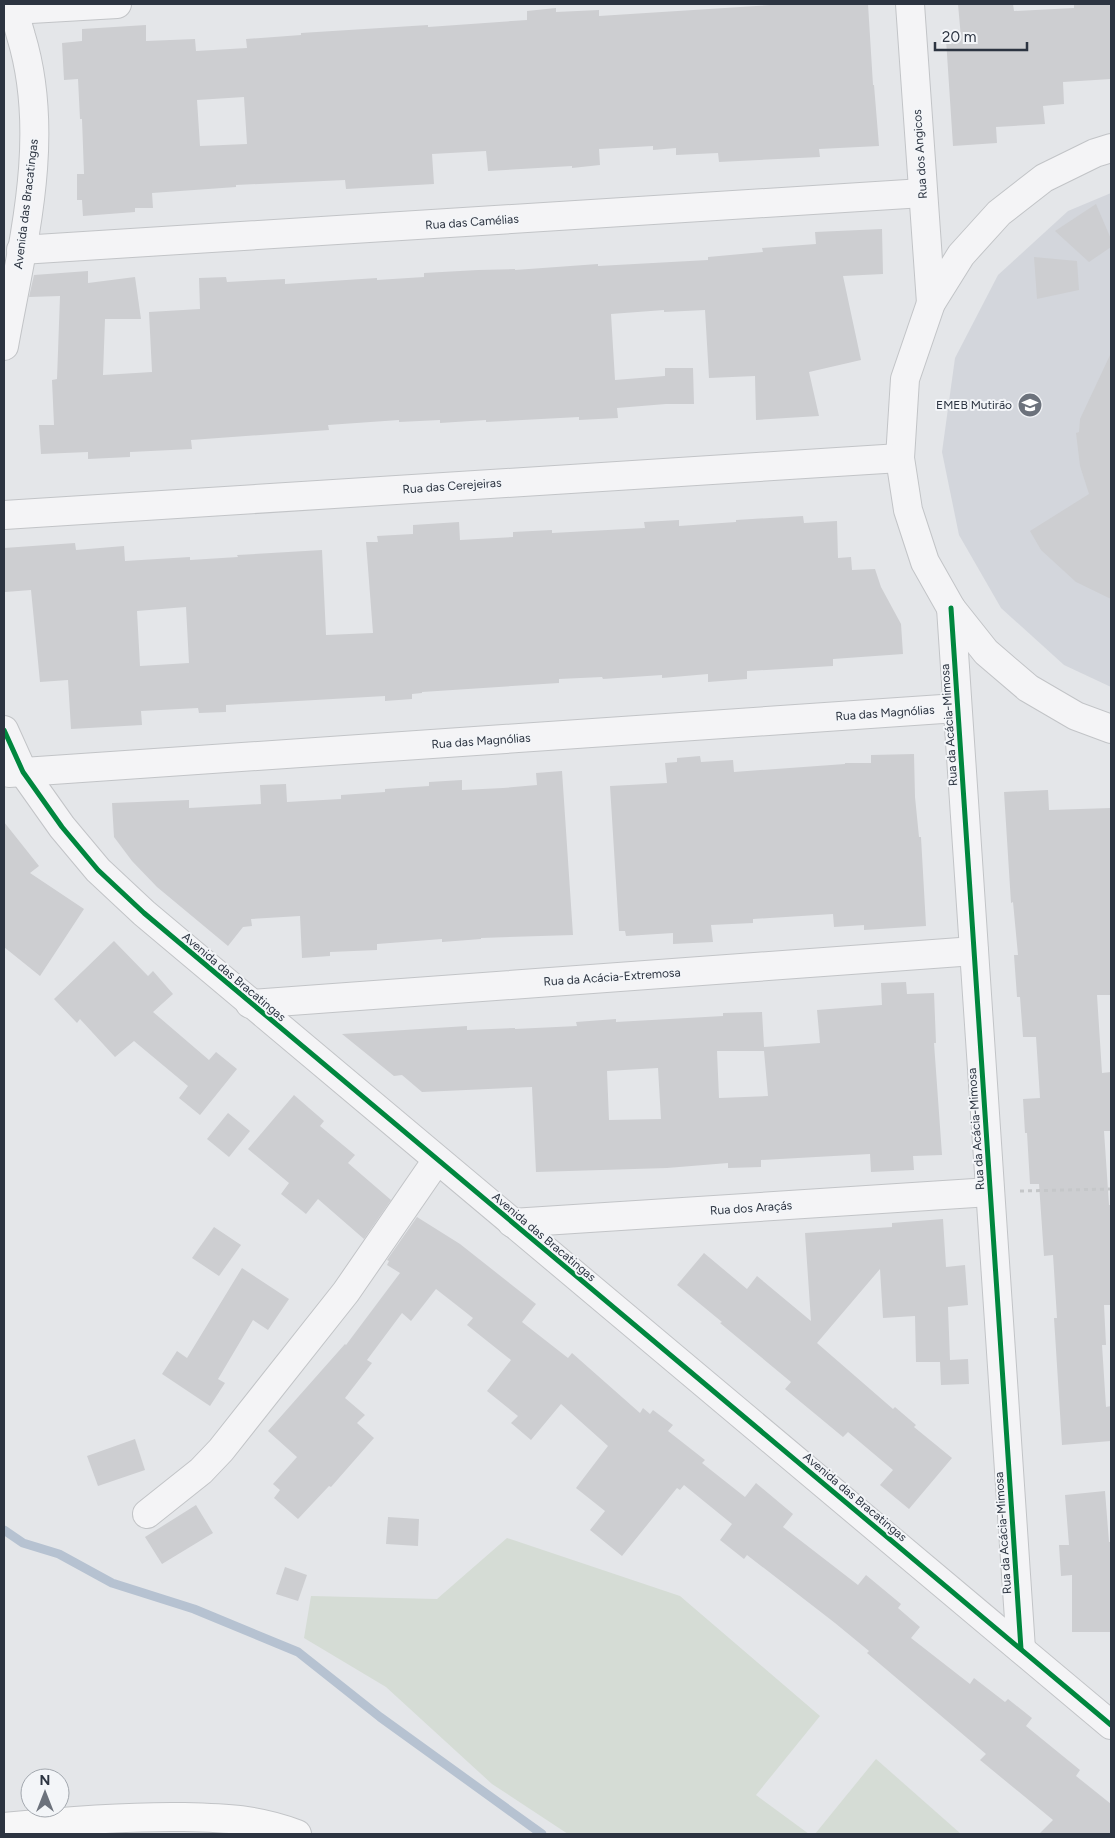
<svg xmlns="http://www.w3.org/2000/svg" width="1115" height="1838" font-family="Figtree,sans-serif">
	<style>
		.built { fill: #d3d6dc }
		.green { fill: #d5dcd5 }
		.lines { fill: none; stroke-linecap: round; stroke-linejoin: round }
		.stream { stroke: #b6c2d1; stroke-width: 9 }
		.building { fill: #cdced1; fill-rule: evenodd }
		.minor-casing { stroke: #c2c4c7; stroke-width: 30 }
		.secondary-casing { stroke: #c2c4c7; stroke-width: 30 }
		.path { stroke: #c5c7c9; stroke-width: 3; stroke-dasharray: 4 4; stroke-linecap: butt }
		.minor { stroke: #f4f4f6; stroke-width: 28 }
		.secondary { stroke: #f7f7f8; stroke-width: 28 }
		.cycleway-casing { stroke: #f3f5f8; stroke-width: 8 }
		.cycleway { stroke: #00873e; stroke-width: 5 }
		.labels { text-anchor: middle; stroke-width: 4; stroke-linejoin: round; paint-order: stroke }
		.street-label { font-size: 12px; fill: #2c3441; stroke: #f3f5f8 }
		.poi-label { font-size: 12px; fill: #2c3441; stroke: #f3f5f8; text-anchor: end }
	</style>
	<rect width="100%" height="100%" fill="#e4e6e9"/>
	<path class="built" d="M1111,193v494l-47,-22 -63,-57 -42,-73 -17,-83 13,-94 43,-83 70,-64z"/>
	<g class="green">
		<path d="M507,1538l173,58 140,120 -64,79 53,39h-241l-76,-50 -106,-97 -82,-49 7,-42 126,3z"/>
		<path d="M876,1759l85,75h-146z"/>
	</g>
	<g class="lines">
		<path class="stream" d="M4,1530l19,13 36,11 53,29 82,26 104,43 82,65 162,117"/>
	</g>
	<g class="building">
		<path d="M786,4h82l5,81h1l5,61 -60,3 1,8 -101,5 -1,-9 -42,2v-7l-23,2v-4l-54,3 1,16 -28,3v-2l-84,5 -2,-20 -54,3 2,30 -88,5 -1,-9 -109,5v2l-84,6 1,15h-18v4l-52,4 -1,-16h-5v-26h7l-2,-55h-2l-2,-40 -14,1 -2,-37 20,-2v-12l64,-4v16l49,-2 1,12 51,-3 -1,-9 55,-4v-2l127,-8v2l99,-7v-9l29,-3v4l43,-2v6zM244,97l3,47 -47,2 -3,-46z"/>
		<path d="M958,4h55l1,7 60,-3v-4h37v75l-48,3 1,22 -21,2 2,18 -49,3 1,16 -44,3 -7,-107 15,-1z"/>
		<path d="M1096,204l15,35v8l-22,15 -34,-31z"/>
		<path d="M882,229l1,45 -40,2 18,84 -52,12 10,44 -63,4 -1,-44 -46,2 -4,-68 -41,2v-2l-53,4 4,66 50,-4v-8h28l1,36h-28l-49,4 1,10 -39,2v-3l-93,5v-2l-46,3v-3l-41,2v-2l-71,5 1,5 -138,10 1,9 -62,3v5l-42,2v-7l-47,2 -2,-29h15l-2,-45 5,-1 3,-83 -31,1 5,-22 54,-4v12l47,-6 6,42h-36l-2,56 49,-3 -3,-60 51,-3 -1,-31 27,-1 1,5 58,-3v5l92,-6v2l47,-3v-4l54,-3 37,-1v1l83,-6v2l110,-6v-3l55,-5 -1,-4 54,-4 -1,-12z"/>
		<path d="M1034,257l43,4 2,29 -42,9z"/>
		<path d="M1111,353v246l-35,-17 -35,-32 -11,-19 59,-37 -9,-28 -4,-33 3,-1 1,-13z"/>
		<path d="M803,516l1,7 33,-2 1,37 13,-1 1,13 23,-1 6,18 20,37 2,30 -70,5v7l-86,5v8l-39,3v-8l-46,4v-3l-59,4 -1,-2 -43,2v4l-137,9v1l-10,1v5l-27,2v-5l-159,9v7l-27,1 -1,-5 -57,3 1,14 -71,4 -3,-49 -28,2 -9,-92 -26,2 -1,-44 71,-5 1,7 48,-4 1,15 65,-4v3l48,-3 -1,-2 85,-5 4,85 47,-2 -7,-91h12l-1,-6 36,-2v-9l46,-3 1,18 53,-3v-5l39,-2v3l93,-5 -1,-6 35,-2v6l57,-4v-2zM186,607l3,56 -49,3 -3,-55z"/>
		<path d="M914,754l1,43 4,40h2l5,89 -62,4v-5l-30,2 -1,-13 -80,5v4l-42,2 2,17 -40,2v-11l-47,3 -1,-5h-6l-9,-145 57,-3 -2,-20 12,-1v-4l23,-2 1,6 32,-2 1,12 111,-8v-1h26v-8z"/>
		<path d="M562,771l11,164 -92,3v1l-39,3v-3l-65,5v6l-47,2v4l-28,2 -2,-42 -49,3 1,7 -9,1 -15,19 -71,-59 -25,-26 -18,-24 -2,-34 77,-3v8l72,-4 -1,-19 26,-1 1,18 54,-3v-4l44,-3v-3l44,-3v-4l33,-2v10l41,-2 34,-3 -1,-12z"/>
		<path d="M1048,790l1,20 62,-2v187h-14l5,78 9,-1v59h-7l5,74h2v100h-7l2,40h-4l4,62 5,-1v35l-49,4 -8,-127h3l-4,-63 -9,1 -5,-72h-9l-3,-51h-2l-2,-34 17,-1 -4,-61h-13l-3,-40h-3l-3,-42h4l-5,-53 -2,1 -7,-111z"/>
		<path d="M4,822l35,44 -9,7 54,36 -44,67 -36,-29z"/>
		<path d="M114,941l34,35 5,-5 20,23 -20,18 56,48 7,-8 21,17 -37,46 -21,-17 9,-12 -54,-45 -19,16 -35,-38 -3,4 -23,-24z"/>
		<path d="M906,982l1,12 27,-1 2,50h-2l8,112 -29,1 1,14 -43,2 -1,-18 -109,6v7l-33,1v-5l-61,5 -131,4 -4,-85 -110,5 -20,-17 -8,1 -52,-42 125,-8v4l48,-2v1l62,-3 -1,-4 40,-3v3l107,-6v-3l39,-1 2,35 56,-4 -3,-33 65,-5 -1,-22zM717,1051h47l4,45 -49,2zM658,1068l3,51 -52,1 -2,-49z"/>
		<path d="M294,1095l30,26 -4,5 35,29 -7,8 43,37 -27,39 -46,-40 -12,15 -25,-20 8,-11 -41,-34z"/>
		<path d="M228,1113l22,18 -21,26 -22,-18z"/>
		<path d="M417,1217l43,27 76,60 -14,18 46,36 4,-5 68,60 3,-5 7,6 3,-4 20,15 -5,6 37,29 -3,3 43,34 11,-14 37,31 -10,13 75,58 8,-10 35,29 -3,4 22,19 -9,11 59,46 4,-6 31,24 3,-3 24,19 -6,8 54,44 -4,6 35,28v30h-72l14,-14 -73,-60 6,-6 -119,-101 2,-2 -34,-28 -88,-68 -3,4 -24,-19 12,-16 -48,-39 -4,5 -3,-2 -55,68 -32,-26 15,-19 -29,-23 32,-42 -47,-42 -30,36 -20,-17 7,-7 -31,-25 24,-31 -44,-35 6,-7 -37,-29 -25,32 -9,-8 -35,47 5,3 -27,35 20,17 -8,8 17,15 -43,49 -2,-1 -31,33 -24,-21 6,-8 -7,-6 24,-27 -29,-26 77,-87 1,1 54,-72 -13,-8 2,-4 -2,-1z"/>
		<path d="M943,1219l3,48 19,-2 3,40 -20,2 2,53 18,-1 1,25 -28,1 -1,-23h-24l-1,-46 -32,2 -3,-49 -63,74 76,66 2,-2 21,18 -2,2 38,31 -43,51 -29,-24 13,-15 -45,-38 -5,5 -58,-48 6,-7 -71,-59 2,-1 -45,-37 27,-32 43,36 10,-13 54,45 -6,-88 87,-6v-4z"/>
		<path d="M214,1227l27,18 -22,31 -27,-18z"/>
		<path d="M242,1268l47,31 -21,31 -15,-10 -35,59 7,4 -15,23 -48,-32 15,-23 10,7z"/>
		<path d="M135,1439l10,31 -47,16 -11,-30z"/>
		<path d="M1105,1491l4,51h2v90h-39v-57l-11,1 -2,-31h10l-4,-50z"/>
		<path d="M196,1505l17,28 -51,31 -17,-27z"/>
		<path d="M388,1517l31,2 -1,27 -32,-2z"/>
		<path d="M285,1567l22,8 -9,26 -22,-7z"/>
	</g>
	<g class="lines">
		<defs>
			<g id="minor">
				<path d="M910,4l21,299"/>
				<path d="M13,10l104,-6"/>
				<path d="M1111,148l-16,5 -51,25 -45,35 -38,42 -30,48 -26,76 -5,79 8,52 17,52 26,46 35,44 42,36 48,28 35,13"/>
				<path d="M21,250l902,-57"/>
				<path d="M4,346c18,-101 48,-208 17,-310 -3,-11 -6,-22 -11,-32"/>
				<path d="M4,515l896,-57"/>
				<path d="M951,608l70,1041"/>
				<path d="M4,730l19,42 39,55 36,43 46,43 967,812"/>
				<path d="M9,773l948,-65"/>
				<path d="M250,1004l724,-53"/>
				<path d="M512,1223l478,-31"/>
				<path d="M147,1514l54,-43 20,-21 125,-158 91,-132"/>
			</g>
			<path id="secondary" d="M4,1827c60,-6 119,-11 180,-10 42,1 73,2 113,17"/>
		</defs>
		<use href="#minor" class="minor-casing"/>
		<use href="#secondary" class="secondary-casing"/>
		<path class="path" d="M1020,1191l91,-2"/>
		<use href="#minor" class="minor"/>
		<use href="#secondary" class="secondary"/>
		<defs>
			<g id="cycleway">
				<path d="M951,608l70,1041"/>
				<path d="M4,730l19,42 39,55 36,43 46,43 967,812"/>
			</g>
		</defs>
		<use href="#cycleway" class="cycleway-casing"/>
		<use href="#cycleway" class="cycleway"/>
	</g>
	<defs>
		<symbol id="school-disc" viewBox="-11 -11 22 22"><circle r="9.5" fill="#6c727c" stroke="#f3f5f8"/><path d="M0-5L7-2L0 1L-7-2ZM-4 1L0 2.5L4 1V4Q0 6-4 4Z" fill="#fff"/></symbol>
	</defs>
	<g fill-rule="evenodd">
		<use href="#school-disc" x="1016" y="391" width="28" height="28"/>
	</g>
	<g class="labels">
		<g class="street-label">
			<text transform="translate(920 154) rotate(-94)" y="4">Rua dos Angicos</text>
			<text transform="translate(26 204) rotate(-83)" y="4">Avenida das Bracatingas</text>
			<text transform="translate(472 222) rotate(-4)" y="4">Rua das Camélias</text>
			<text transform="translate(452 486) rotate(-4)" y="4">Rua das Cerejeiras</text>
			<text transform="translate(885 713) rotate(-4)" y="4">Rua das Magnólias</text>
			<text transform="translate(949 725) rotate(-94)" y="4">Rua da Acácia-Mimosa</text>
			<text transform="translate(481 741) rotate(-4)" y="4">Rua das Magnólias</text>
			<text transform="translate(234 977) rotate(40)" y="4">Avenida das Bracatingas</text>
			<text transform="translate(612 977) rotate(-4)" y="4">Rua da Acácia-Extremosa</text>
			<text transform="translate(976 1129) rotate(-94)" y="4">Rua da Acácia-Mimosa</text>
			<text transform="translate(751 1208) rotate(-4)" y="4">Rua dos Araçás</text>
			<text transform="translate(544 1237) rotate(40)" y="4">Avenida das Bracatingas</text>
			<text transform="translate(855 1497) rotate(40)" y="4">Avenida das Bracatingas</text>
			<text transform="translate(1003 1533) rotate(-94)" y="4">Rua da Acácia-Mimosa</text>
		</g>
		<g class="poi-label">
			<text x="1012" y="409">EMEB Mutirão</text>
		</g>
	</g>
	<rect width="1115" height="1838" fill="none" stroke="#2c3441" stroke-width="10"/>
	<g transform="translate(45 1793)"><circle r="24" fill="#f3f5f8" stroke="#a3a8af"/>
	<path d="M0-4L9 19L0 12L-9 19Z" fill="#6c727c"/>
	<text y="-8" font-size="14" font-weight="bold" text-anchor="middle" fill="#2c3441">N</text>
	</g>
	<path d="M935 42v8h92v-8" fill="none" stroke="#2c3441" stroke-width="2.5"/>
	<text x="942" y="42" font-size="15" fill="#2c3441" stroke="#f3f5f8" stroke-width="4" paint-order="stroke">20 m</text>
</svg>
